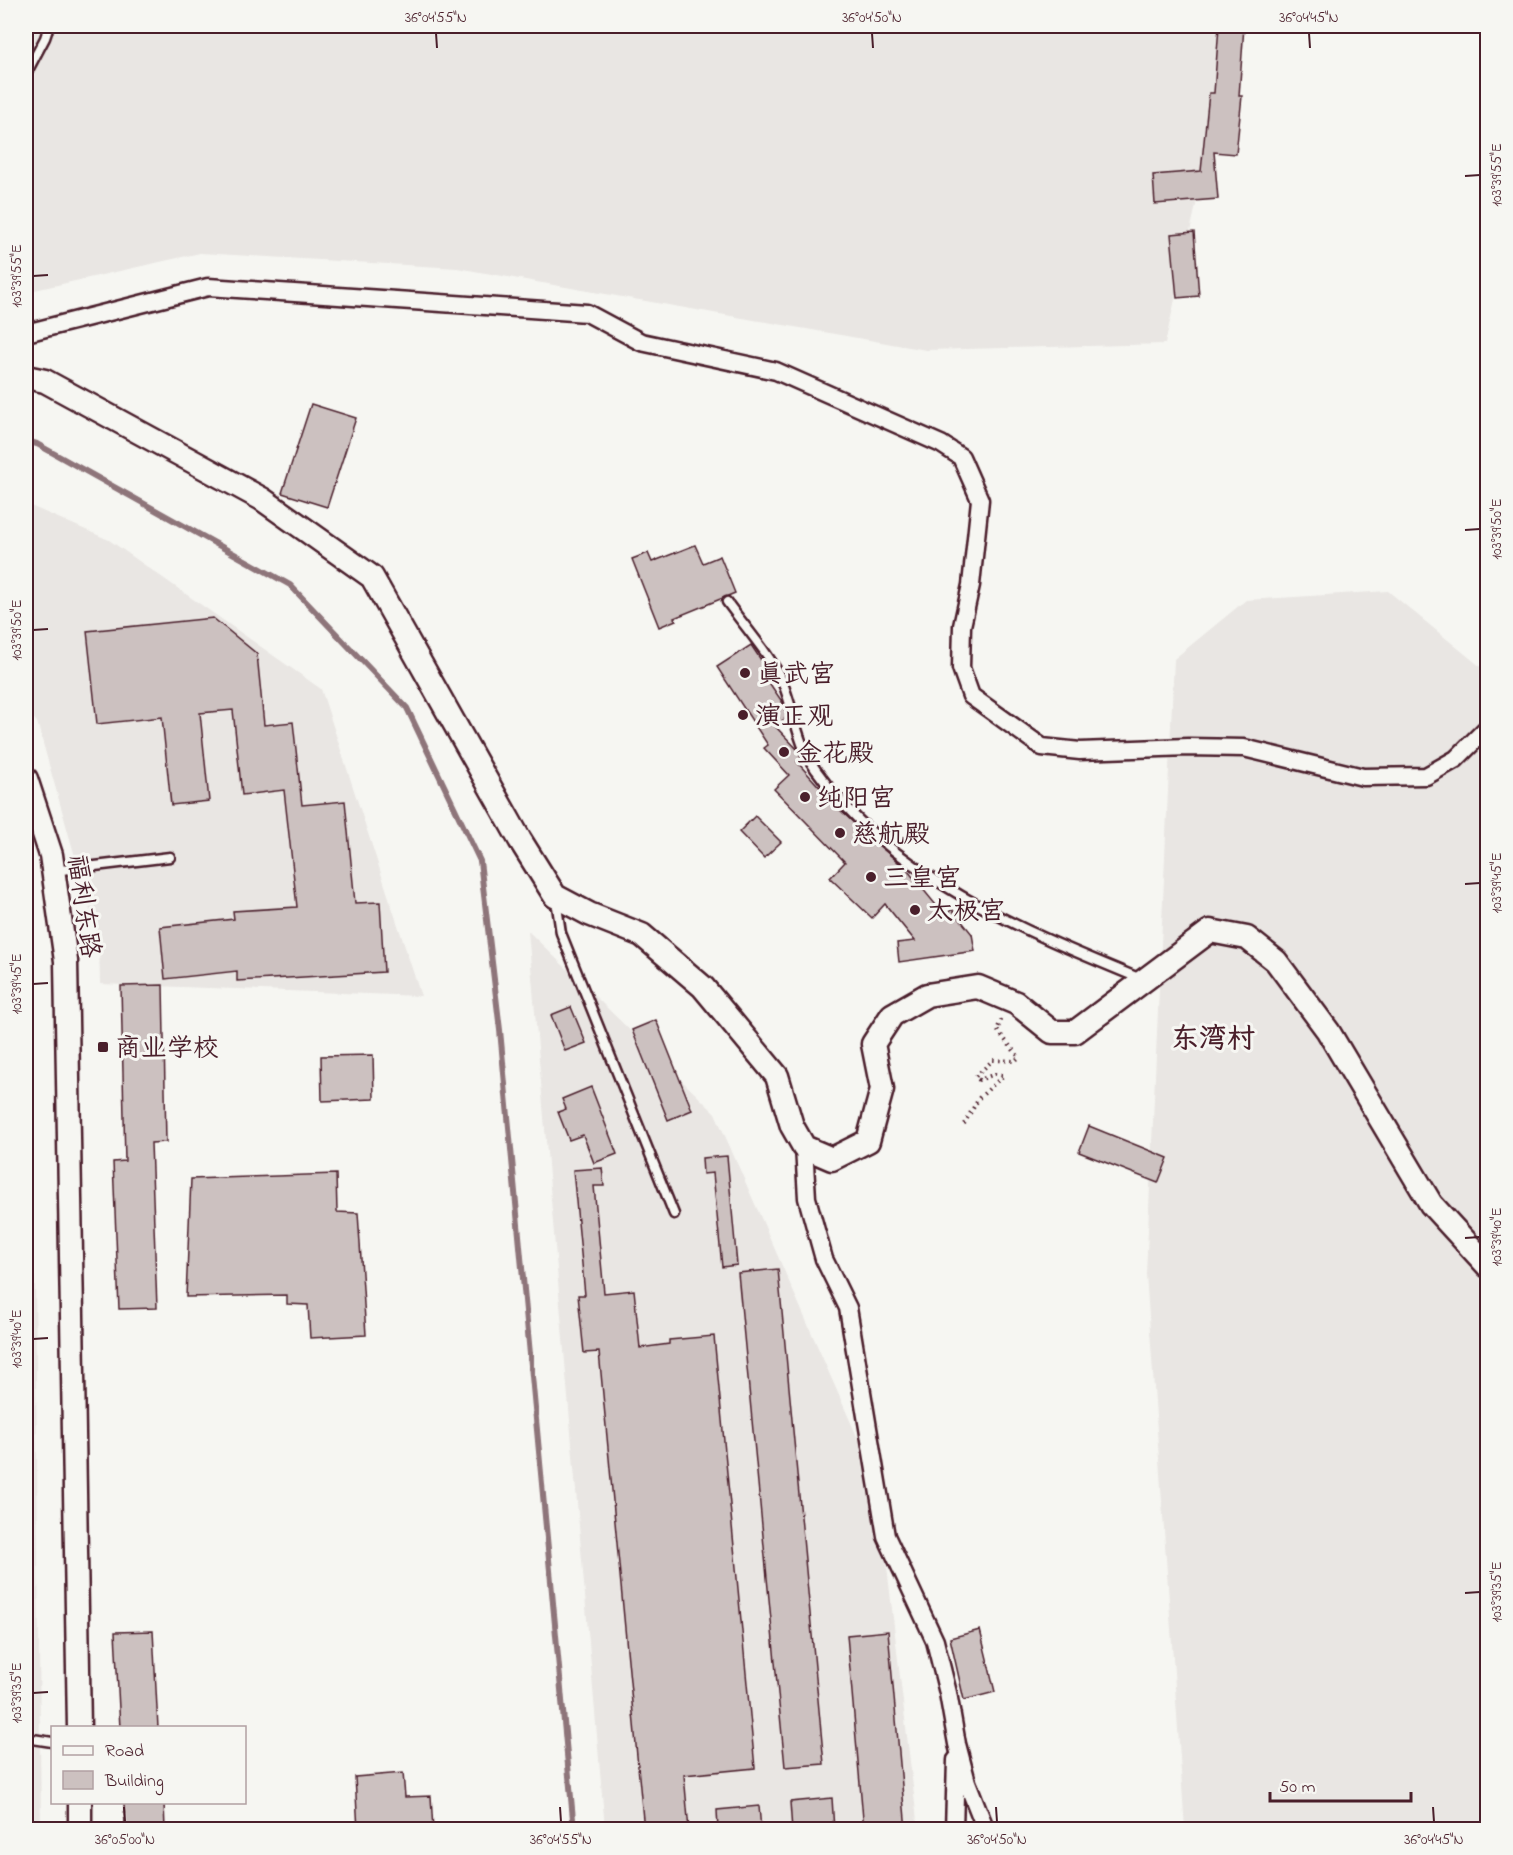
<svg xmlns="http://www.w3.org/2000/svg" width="1513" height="1855" font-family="'Indie Flower','LXGW WenKai TC',sans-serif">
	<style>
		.built { fill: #e9e6e3 }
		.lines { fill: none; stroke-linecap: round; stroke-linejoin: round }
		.stream { stroke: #8e747a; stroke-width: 6 }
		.building { fill: #ccc1c0; stroke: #4a1f2b; stroke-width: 1.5 }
		.service-casing { stroke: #4a1f2b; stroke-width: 13 }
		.minor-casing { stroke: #4a1f2b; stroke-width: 21 }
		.secondary-casing { stroke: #4a1f2b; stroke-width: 27 }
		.path { stroke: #4a1f2b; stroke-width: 4; stroke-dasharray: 1.5 4.5; stroke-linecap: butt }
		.service { stroke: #f6f6f2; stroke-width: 8 }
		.minor { stroke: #f6f6f2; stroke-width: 16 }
		.secondary { stroke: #f6f6f2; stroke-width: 22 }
		.ticks { fill: none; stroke: #4a1f2b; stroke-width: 2 }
		.poi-dot { fill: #4a1f2b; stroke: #f6f6f2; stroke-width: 2 }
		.labels { text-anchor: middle; stroke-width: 6; stroke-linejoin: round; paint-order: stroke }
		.poi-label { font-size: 26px; fill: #4a1f2b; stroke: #f6f6f2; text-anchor: start }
		.street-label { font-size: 26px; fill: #4a1f2b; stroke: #f6f6f2 }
		.quarter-label { font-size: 28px; font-weight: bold; fill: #4a1f2b; stroke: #f6f6f2 }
		.neatline { fill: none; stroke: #4a1f2b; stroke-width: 2 }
		.ticks-label { font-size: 15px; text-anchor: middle; fill: #4a1f2b }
	</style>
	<rect width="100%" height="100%" fill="#f6f6f2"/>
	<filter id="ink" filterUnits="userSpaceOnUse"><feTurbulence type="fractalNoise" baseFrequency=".0167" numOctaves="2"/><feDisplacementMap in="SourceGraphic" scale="12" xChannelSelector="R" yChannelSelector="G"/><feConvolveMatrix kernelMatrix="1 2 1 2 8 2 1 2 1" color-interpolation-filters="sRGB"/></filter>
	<g filter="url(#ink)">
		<g class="built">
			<path d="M26,26h1202l-3,49 -60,269 -239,6 -469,-82 -257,-15 -174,39z"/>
			<path d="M26,504l83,36 212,149 100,307 -321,-12 -1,-42 -62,-220 -11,-11z"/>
			<path d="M1388,591l99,81v1157h-302l-39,-555 28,-615 72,-59z"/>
			<path d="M528,931l187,182 162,369 41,347h-313z"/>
			<path d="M26,1274l9,3 6,553 -15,-1z"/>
		</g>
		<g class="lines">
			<path class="stream" d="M26,441l11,3 253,141 117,123 73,153 20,169 74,800"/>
		</g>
		<g class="building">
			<path d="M1219,26h25l-5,70h3l-6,58 -22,-2 4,47 -63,5 -2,-29 48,-4 8,-78h5z"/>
			<path d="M1194,232l5,64 -22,2 -6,-64z"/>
			<path d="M311,404l45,14 -29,89 -45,-14z"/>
			<path d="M695,545l8,18 17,-7 15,37 -61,25 2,2 -17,7 -27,-68 16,-6 4,9z"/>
			<path d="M213,618l44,36 7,71 29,-3 9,83 43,-4 10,102 25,-1 4,70 -147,9v-10l-72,8 -5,-52 74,-8 -1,-8 64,-4 -13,-117 -42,5 -9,-85 -33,3 9,88 -38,4 -9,-88 -65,7 -10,-93z"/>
			<path d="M751,645l22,33 -5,3 15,22 4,14 -12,9 23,24 3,8 -4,4 45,50 66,59 37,45 7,-7 20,25 3,17 -76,11 -2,-19 18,-2 -30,-37 -13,14 -42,-40 15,-16 -71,-73 15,-14 -25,-27 4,-3 -51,-78z"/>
			<path d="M755,816l26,26 -17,16 -25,-26z"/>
			<path d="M163,985l3,157 -15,1 6,165 -38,1 -6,-147 12,-1 -4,-175z"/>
			<path d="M571,1007l15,36 -21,8 -14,-36z"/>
			<path d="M656,1020l36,90 -24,10 -36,-90z"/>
			<path d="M373,1055l1,44 -52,2 -1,-45z"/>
			<path d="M591,1087l26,67 -23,9 -11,-28 -14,5 -11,-28 8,-3 -4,-10z"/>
			<path d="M1089,1126l79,32 -10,25 -79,-31z"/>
			<path d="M727,1156l10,109 -15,2 -9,-94 -10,1 -1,-16z"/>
			<path d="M602,1168l2,18h-10l10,107 30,-3 6,58 29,-4v-4l45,-4 41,432 -71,7 5,55h-45l-45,-478 -15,1 -6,-58h7l-12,-125z"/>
			<path d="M336,1174l1,38 21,1 8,122 -56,3 -2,-33 -21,-1v-9l-101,2 5,-118z"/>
			<path d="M778,1269l46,495 -39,3 -47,-494z"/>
			<path d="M980,1630l15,62 -31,8 -14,-62z"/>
			<path d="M153,1631l5,97h-38l-5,-96z"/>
			<path d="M888,1631l18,199h-42l-17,-195z"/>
			<path d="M403,1773l2,24 26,-1 2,34h-75l-3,-53z"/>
			<path d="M832,1798l2,32h-42l-2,-28z"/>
			<path d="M124,1803h40l1,27h-40z"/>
			<path d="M759,1806l2,24h-43l-1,-20z"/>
		</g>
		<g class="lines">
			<defs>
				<g id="service">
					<path d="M26,74l19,-36 4,-12"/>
					<path d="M727,602c15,21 47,58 55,79 12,28 15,64 34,89 75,107 208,161 325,209"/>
					<path d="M53,871l117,-14"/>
					<path d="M556,900l5,33 113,281"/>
					<path d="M26,1738l26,4"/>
				</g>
				<g id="minor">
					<path d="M26,333l182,-46 379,26 54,29 135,29 165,73 20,13 19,43 -9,85 -9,41 -1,42 10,28 71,51 38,4 108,-4 56,1 119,29 63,-1 30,-17 32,-32"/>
					<path d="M804,1147l3,51 17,61 24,49 38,228 49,105 13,52 9,51 10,38 19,48"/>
					<path d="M954,1830l2,-70"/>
				</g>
				<g id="secondary">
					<path d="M26,377l19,4 217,118 110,78 148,263 35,56 34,18 53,21 61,52 74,89 15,50 12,21 28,12 36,-18 14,-52 -9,-45 19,-29 35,-20 51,-8 38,16 36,29h23l135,-101 37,7 29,23 52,70 103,173 57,62"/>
					<path d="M26,779l25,76 15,106 13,767"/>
					<path d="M80,1802v28"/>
				</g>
			</defs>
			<use href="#service" class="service-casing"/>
			<use href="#minor" class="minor-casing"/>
			<use href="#secondary" class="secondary-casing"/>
			<path class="path" d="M964,1124l15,-26 25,-23 -9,-1 -16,6 -4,-3 18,-17 22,1 4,-4 -22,-27 5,-12"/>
			<use href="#service" class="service"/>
			<use href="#minor" class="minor"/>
			<use href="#secondary" class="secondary"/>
		</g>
	</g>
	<path class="ticks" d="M436,33l1,15M872,33l1,15M1309,33l1,15M1465,176l15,-1M33,276l15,-1M1465,530l15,-1M33,630l15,-1M1465,884l15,-1M33,984l15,-1M1465,1238l15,-1M33,1339l15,-1M1465,1593l15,-1M33,1693l15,-1M124,1807l1,15M560,1807l1,15M996,1807l1,15M1433,1807l1,15"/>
	<g class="poi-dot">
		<circle cx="745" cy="673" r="6"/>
		<circle cx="743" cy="715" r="6"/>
		<circle cx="784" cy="752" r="6"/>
		<circle cx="805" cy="797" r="6"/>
		<circle cx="840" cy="833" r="6"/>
		<circle cx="871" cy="877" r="6"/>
		<circle cx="915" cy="910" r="6"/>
		<rect x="97" y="1041" width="12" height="12" rx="3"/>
	</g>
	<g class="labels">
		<g class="poi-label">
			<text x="757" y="682">真武宫</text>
			<text x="755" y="724">演正观</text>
			<text x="796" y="761">金花殿</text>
			<text x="817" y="806">纯阳宫</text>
			<text x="852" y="842">慈航殿</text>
			<text x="883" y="886">三皇宫</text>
			<text x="927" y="919">太极宫</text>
			<text x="115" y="1056">商业学校</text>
		</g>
		<g class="street-label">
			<text transform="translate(85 906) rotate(82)" y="9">福利东路</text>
		</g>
		<g class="quarter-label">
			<text x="1213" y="1047">东湾村</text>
		</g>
	</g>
	<rect width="1513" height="1855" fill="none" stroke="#f6f6f2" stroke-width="66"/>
	<rect x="51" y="1726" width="195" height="78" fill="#f6f6f2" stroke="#b1a0a2" stroke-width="1.5"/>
	<rect x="63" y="1746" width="30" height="9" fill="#f6f6f2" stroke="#b1a0a2" stroke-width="1.5"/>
	<text x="105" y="1756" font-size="18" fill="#4a1f2b">Road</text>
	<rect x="63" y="1771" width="30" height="18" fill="#ccc1c0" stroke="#b1a0a2" stroke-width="1.5"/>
	<text x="105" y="1786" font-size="18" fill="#4a1f2b">Building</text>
	<path d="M1270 1792v9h141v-9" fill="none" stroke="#4a1f2b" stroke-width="3"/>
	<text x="1279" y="1792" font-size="18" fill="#4a1f2b" stroke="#f6f6f2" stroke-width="4.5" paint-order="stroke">50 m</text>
	<rect x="33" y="33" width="1447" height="1789" class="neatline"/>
	<g class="ticks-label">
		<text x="436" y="22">36°04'55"N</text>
		<text x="872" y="22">36°04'50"N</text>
		<text x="1309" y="22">36°04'45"N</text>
		<text transform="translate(1496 175) rotate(-90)" y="5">103°39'55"E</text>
		<text transform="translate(16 276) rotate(-90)" y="5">103°39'55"E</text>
		<text transform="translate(1496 529) rotate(-90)" y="5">103°39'50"E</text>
		<text transform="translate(16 630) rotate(-90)" y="5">103°39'50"E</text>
		<text transform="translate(1496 883) rotate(-90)" y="5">103°39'45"E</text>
		<text transform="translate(16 984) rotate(-90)" y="5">103°39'45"E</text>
		<text transform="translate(1496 1237) rotate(-90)" y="5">103°39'40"E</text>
		<text transform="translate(16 1339) rotate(-90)" y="5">103°39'40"E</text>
		<text transform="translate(1496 1592) rotate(-90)" y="5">103°39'35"E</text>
		<text transform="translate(16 1693) rotate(-90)" y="5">103°39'35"E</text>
		<text x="125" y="1844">36°05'00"N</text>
		<text x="561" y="1844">36°04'55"N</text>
		<text x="997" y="1844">36°04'50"N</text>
		<text x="1434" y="1844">36°04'45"N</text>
	</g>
</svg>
